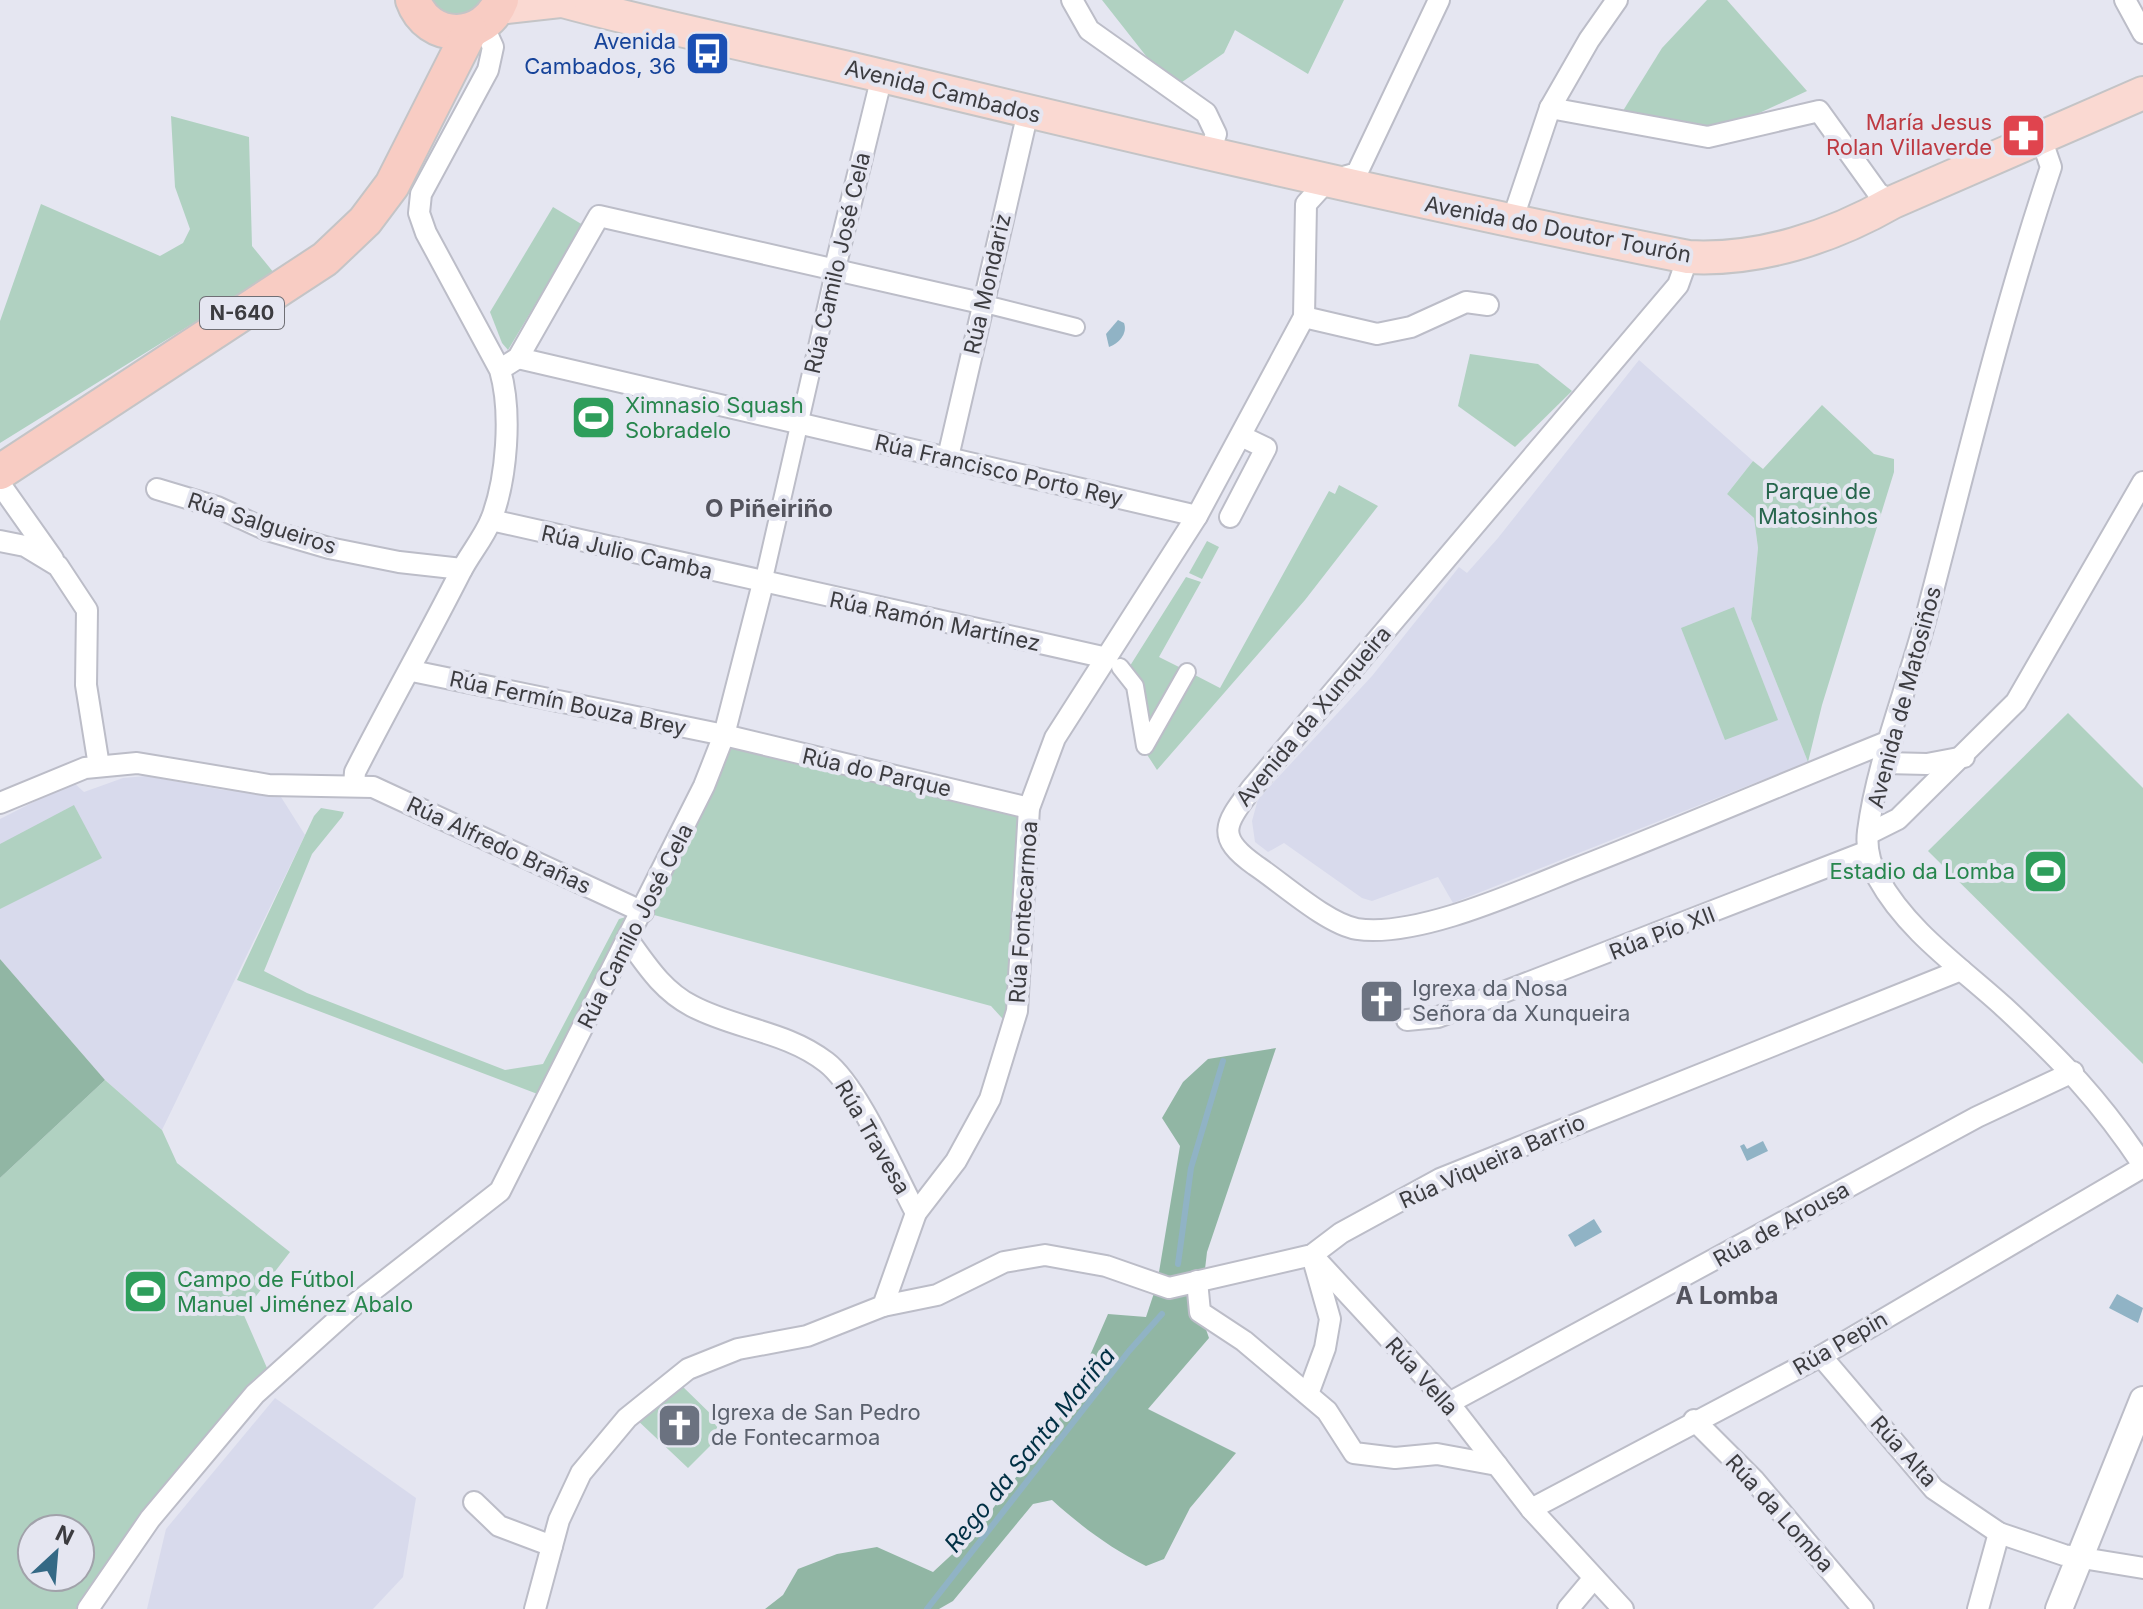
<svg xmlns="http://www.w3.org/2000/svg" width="2143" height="1609" font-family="Inter,sans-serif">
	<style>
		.built { fill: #d8daec }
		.green { fill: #b0d1c1; fill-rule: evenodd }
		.forest { fill: #91b6a4 }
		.water { fill: #90b3c5 }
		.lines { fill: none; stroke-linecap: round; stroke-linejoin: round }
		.stream { stroke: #90b3c5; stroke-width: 6 }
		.pedestrian-casing { stroke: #bcbdc8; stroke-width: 20 }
		.minor-casing { stroke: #bcbdc8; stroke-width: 24 }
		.tertiary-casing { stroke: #bcbdc8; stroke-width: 30 }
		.primary-casing { stroke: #c4c4c6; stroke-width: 36 }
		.trunk-casing { stroke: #c4c4c6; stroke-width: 38 }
		.pedestrian { stroke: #fff; stroke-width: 16 }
		.minor { stroke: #fff; stroke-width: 20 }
		.tertiary { stroke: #fff; stroke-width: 26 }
		.primary { stroke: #fad9d2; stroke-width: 32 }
		.trunk { stroke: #f8ccc3; stroke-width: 34 }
		.labels { text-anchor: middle; stroke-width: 8; stroke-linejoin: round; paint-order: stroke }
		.shield { fill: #e5e6f1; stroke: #6f6f75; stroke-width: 2 }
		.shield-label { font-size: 20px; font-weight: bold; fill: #3c3c40 }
		.transit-label { font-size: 22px; fill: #164399; stroke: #e5e6f1; text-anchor: end }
		.street-label { font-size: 22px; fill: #3c3c40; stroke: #e5e6f1 }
		.health-label { font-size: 22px; fill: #be3a42; stroke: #e5e6f1; text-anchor: end }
		.leisure-label { font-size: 22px; fill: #27864d; stroke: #e5e6f1; text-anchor: start }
		.park-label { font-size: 22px; fill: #26654c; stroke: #e5e6f1 }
		.worship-label { font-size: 22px; fill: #5b616d; stroke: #e5e6f1; text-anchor: start }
		.neighbourhood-label { font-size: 24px; font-weight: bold; fill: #54545e; stroke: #e5e6f1 }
		.water-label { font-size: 24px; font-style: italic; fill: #003044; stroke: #e5e6f1 }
	</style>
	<rect width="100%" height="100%" fill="#e5e6f1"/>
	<g class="built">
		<path d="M1639,360l114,101 -26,33 27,24 4,30 -7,71 57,143 -355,141 -15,-26 -66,24 -10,-3 -78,-55 -16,9 -13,-10 -3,-21 6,-22 114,-123 87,-109 8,6 31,-35z"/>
		<path d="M146,776l77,14 48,3 10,4 24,38 -143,295 -57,-50 -105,-121v-140l73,-37 11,10 39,-14z"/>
		<path d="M275,1398l141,100 -13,79 -30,32h-226l19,-80z"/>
	</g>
	<g class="green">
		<path d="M432,0h49c-14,19 -36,19 -49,0z"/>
		<path d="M1102,0h242l-36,74 -73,-44 -11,23 -52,36z"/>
		<path d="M1707,0h20l80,91 -52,24 -49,12 -85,-13 41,-66z"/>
		<path d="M171,116l78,21 3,109 22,27 -274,170v-122l41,-117 119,52 23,-13 7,-14 -15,-42z"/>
		<path d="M553,207l30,18 -75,125 -6,-7 -12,-31z"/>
		<path d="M1470,354l68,10 34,27 -57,56 -57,-41z"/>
		<path d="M1822,405l52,49 20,5v13l-72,233 -14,57 -57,-143 7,-71 -4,-30 -27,-24 26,-33 10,8z"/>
		<path d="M1339,485l39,21 -73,94 -148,170 -11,-17 45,-80 29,15 109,-197 6,3z"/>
		<path d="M1207,541l12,6 -17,32 -13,-6z"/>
		<path d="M1186,577l15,5 -42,75 24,12 -37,67 -18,-67z"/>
		<path d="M1734,607l44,113 -53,20 -44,-112z"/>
		<path d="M2068,713l75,75v276l-215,-213z"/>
		<path d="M724,735l305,73 -17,221 -21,-23 -348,-94 -95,186 -311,-118 77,-164 7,-8 23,4 -2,5 -30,37 -48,117 43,22 198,77 38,-6 76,-145 24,-7z"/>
		<path d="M74,805l28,53 -102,51v-65z"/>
		<path d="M105,1080l57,50 15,33 113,89 -47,61 24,55 -14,12 -156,196 -21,33h-76v-431zM32,1529h48v48h-48z"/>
		<path d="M679,1383l42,41 -5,5 5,6 -33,33 -54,-51z"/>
	</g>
	<g class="forest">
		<path d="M0,959l105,121 -105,98z"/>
		<path d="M1276,1048l-69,204 -7,60 9,26 -61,71 88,44 -46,55 -26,51 -18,7c-36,-18 -64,-39 -94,-66l-19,4 -80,97 -14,8h-174l18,-14 15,-26 39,-15 40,-7 56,25 41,-38 93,-126 41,-94 38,3 11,-33 23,-138 -18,-28 21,-36 25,-23z"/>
	</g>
	<g class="water">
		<path d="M1118,320l6,3c4,11 -6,21 -15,24l-3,-13z"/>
		<path d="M1763,1141l5,10 -21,10 -7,-15 4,-2 3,5z"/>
		<path d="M1594,1219l8,13 -27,15 -7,-12z"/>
		<path d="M2117,1294l26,14 -5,15 -29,-15z"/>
	</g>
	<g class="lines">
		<g class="stream">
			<path d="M1178,1264l13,-96 32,-107"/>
			<path d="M927,1609l202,-258 33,-37"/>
		</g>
		<defs>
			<g id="pedestrian">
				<path d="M981,303l95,24"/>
				<path d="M763,583l72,-315"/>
				<path d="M1120,667l15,19 10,60 42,-74"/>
			</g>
			<g id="minor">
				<path d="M1072,0l17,30 117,83 10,21 -6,18"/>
				<path d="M2125,0l18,33"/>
				<path d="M1550,108l158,29 111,-26 59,82 15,9"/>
				<path d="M2041,138l10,29c-50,149 -86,302 -126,454 -18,68 -48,141 -57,210 -2,16 2,33 10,47 29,53 82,89 126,129 57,53 96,93 139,158"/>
				<path d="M1512,221l38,-113 39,-68 28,-40"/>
				<path d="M1688,257l-10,28 -426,503c-26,35 -38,48 3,77 27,18 72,59 102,64 61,9 163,-38 221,-61 105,-41 209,-86 314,-128"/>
				<path d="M835,268l47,-192"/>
				<path d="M1304,317l73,17 34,-7 55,-25 22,3"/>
				<path d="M518,358l679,158"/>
				<path d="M507,365l11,-7 81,-142 382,87"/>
				<path d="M948,457l80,-345"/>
				<path d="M0,484l53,75"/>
				<path d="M157,489l60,18 50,23 62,18 70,14 63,7"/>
				<path d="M1230,517l36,-69 -25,-12"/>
				<path d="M491,520l616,138"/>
				<path d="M0,541l25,5 33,20 29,44 -1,75 13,81"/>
				<path d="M412,671l312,64 305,73"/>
				<path d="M1885,763l42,1 37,-7"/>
				<path d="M354,785l1,-13c34,-67 71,-132 105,-199 9,-18 23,-34 31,-53 16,-41 21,-108 9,-150l-74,-137 -7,-20 2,-19 67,-124 5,-23 -10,-22"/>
				<path d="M0,803l85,-35 52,-5 132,22 104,2 270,125"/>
				<path d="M1868,834l30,-15 118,-117 127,-220"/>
				<path d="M629,941c18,25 34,50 63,65 43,23 94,25 134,56 32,24 70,114 90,151"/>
				<path d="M1407,1020l31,-3 35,-13 395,-153"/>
				<path d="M1312,1255l137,148 82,106 92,100"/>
				<path d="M1197,1281l3,31 44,29 83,70 27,42 41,5 42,-4 60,11"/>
				<path d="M883,1306l54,-11 67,-33 41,-7 61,11 63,22 143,-33 29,-22 99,-54 521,-209"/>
				<path d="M1821,1356l113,133 65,44"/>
				<path d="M1308,1394l17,-46 5,-29 -17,-60"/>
				<path d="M1449,1403l528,-286 96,-45"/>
				<path d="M1694,1420l60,60 109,129"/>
				<path d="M474,1502l25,24 53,20"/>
				<path d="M1531,1509l290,-153 322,-189"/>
				<path d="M88,1609l62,-90 105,-125 99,-89 146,-114 204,-405 20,-51 39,-152"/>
				<path d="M535,1609l24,-89 22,-47 46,-55 61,-49 50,-20 69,-13 76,-30 33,-93 40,-52 34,-62 27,-88 12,-203 26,-70 142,-222 107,-199 2,-113 20,-22 31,-9 82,-173"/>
				<path d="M1568,1609l26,-31"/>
				<path d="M1978,1609l21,-76 65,22 79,13"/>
			</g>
			<path id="tertiary" d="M2059,1609l84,-209"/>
			<g id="primary">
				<path d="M559,0c106,29 215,50 323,76 268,65 536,127 806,181 71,4 144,-20 205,-55l250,-109"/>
				<path d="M498,8l62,-7"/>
			</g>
			<g id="trunk">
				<path d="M413,0c15,43 72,42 88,0"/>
				<path d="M0,472l325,-213 40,-38 27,-36 78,-154"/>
			</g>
		</defs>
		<use href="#pedestrian" class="pedestrian-casing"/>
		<use href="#minor" class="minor-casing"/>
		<use href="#tertiary" class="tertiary-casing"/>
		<use href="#primary" class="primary-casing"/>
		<use href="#trunk" class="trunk-casing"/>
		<use href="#pedestrian" class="pedestrian"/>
		<use href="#minor" class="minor"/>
		<use href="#tertiary" class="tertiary"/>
		<use href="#primary" class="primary"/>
		<use href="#trunk" class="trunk"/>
	</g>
	<defs>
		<symbol id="bus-square" viewBox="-11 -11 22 22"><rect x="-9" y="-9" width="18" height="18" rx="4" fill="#1a4fb4" stroke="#e5e6f1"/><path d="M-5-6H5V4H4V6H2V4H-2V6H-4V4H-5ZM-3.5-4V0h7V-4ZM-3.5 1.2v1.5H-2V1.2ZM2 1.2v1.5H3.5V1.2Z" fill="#fff"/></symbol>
		<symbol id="pharmacy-square" viewBox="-11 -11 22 22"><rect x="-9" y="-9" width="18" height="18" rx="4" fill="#e0444e" stroke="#e5e6f1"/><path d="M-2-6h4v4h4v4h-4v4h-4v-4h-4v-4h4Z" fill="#fff"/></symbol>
		<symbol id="stadium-square" viewBox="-11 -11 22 22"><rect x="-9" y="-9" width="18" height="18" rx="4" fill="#2e9e5b" stroke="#e5e6f1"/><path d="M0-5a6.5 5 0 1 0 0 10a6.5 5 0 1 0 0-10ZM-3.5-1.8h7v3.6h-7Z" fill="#fff"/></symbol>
		<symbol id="church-square" viewBox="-11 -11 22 22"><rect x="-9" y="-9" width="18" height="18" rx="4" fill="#6b7280" stroke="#e5e6f1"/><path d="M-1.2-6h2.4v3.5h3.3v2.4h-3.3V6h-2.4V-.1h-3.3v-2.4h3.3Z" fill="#fff"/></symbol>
	</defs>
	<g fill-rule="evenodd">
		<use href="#bus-square" x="682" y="28" width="51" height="51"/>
		<use href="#pharmacy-square" x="1998" y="110" width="51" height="51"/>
		<use href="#stadium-square" x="568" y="392" width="51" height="51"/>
		<use href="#stadium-square" x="2020" y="846" width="51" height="51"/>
		<use href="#church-square" x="1356" y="976" width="51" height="51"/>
		<use href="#stadium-square" x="120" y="1266" width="51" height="51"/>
		<use href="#church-square" x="654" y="1400" width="51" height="51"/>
	</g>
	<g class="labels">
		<rect class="shield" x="200" y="297" width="84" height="32" rx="6"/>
		<g class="shield-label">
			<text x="242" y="320">N-640</text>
		</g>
		<g class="transit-label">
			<text x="676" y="49">Avenida<tspan x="676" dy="25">Cambados, 36</tspan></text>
		</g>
		<g class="street-label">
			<text transform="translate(943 91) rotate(14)" y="8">Avenida Cambados</text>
			<text transform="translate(1558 229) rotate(11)" y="8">Avenida do Doutor Tourón</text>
			<text transform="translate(837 263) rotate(-77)" y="8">Rúa Camilo José Cela</text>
			<text transform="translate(987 284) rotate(-77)" y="8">Rúa Mondariz</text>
			<text transform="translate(999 470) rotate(13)" y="8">Rúa Francisco Porto Rey</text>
			<text transform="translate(262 523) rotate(18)" y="8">Rúa Salgueiros</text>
			<text transform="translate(627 552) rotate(13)" y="8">Rúa Julio Camba</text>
			<text transform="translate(935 621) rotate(12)" y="8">Rúa Ramón Martínez</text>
			<text transform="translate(1904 697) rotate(-75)" y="8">Avenida de Matosiños</text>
			<text transform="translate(568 703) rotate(12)" y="8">Rúa Fermín Bouza Brey</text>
			<text transform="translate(1313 716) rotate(-50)" y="8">Avenida da Xunqueira</text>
			<text transform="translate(877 772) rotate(13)" y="8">Rúa do Parque</text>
			<text transform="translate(499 845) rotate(25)" y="8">Rúa Alfredo Brañas</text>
			<text transform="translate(1023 912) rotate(-86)" y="8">Rúa Fontecarmoa</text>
			<text transform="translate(635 926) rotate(-63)" y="8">Rúa Camilo José Cela</text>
			<text transform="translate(1662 933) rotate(-21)" y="8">Rúa Pío XII</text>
			<text transform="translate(873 1137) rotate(60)" y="8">Rúa Travesa</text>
			<text transform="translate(1492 1161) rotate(-24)" y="8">Rúa Viqueira Barrio</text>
			<text transform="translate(1781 1224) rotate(-29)" y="8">Rúa de Arousa</text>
			<text transform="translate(1840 1343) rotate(-30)" y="8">Rúa Pepin</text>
			<text transform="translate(1422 1376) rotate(48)" y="8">Rúa Vella</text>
			<text transform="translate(1904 1451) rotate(48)" y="8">Rúa Alta</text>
			<text transform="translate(1780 1513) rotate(48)" y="8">Rúa da Lomba</text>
		</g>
		<g class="health-label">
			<text x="1992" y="130">María Jesus<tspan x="1992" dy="25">Rolan Villaverde</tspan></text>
		</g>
		<g class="leisure-label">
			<text x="625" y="413">Ximnasio Squash<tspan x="625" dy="25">Sobradelo</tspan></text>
			<text x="2015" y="879" text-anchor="end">Estadio da Lomba</text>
			<text x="177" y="1287">Campo de Fútbol<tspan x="177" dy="25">Manuel Jiménez Abalo</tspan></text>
		</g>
		<g class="park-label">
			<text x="1818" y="499">Parque de<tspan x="1818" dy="25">Matosinhos</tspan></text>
		</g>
		<g class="worship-label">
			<text x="1412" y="996">Igrexa da Nosa<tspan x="1412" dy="25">Señora da Xunqueira</tspan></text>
			<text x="711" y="1420">Igrexa de San Pedro<tspan x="711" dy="25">de Fontecarmoa</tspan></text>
		</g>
		<g class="neighbourhood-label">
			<text x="769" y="517">O Piñeiriño</text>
			<text x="1727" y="1304">A Lomba</text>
		</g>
		<g class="water-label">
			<text transform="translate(1030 1450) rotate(-51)" y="8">Rego da Santa Mariña</text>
		</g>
	</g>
	<g transform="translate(56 1553) rotate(26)"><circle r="38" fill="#e5e6f1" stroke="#a1a2aa" stroke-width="2"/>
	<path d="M0-6L14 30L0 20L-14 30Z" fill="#346985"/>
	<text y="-12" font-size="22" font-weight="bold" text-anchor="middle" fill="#3c3c40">N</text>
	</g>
</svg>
